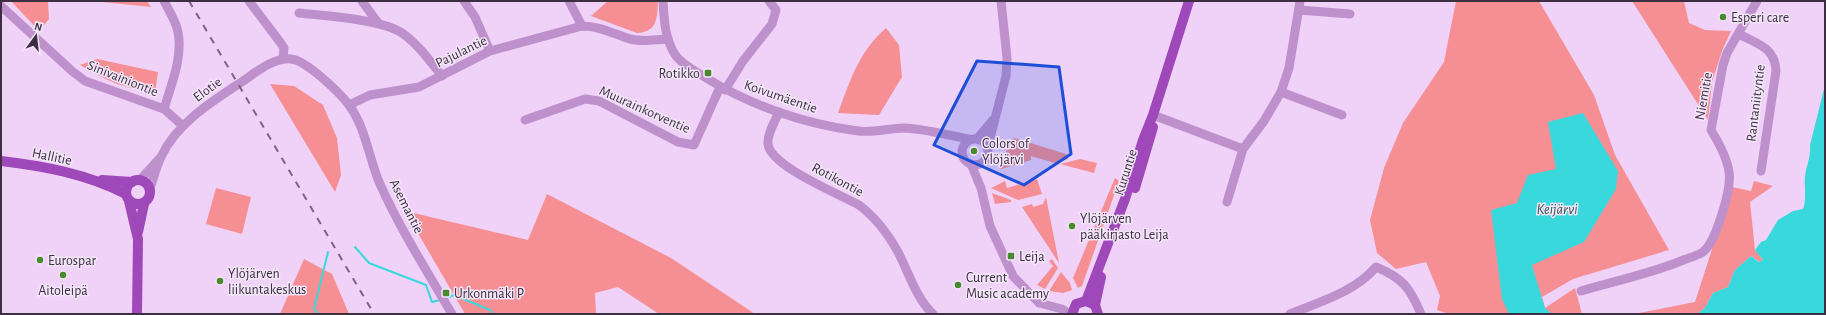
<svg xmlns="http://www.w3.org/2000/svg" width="1826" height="315" font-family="'Alegreya Sans',sans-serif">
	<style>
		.green { fill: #f68f93 }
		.water { fill: #39d8dd }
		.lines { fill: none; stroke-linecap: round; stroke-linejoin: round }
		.stream { stroke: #39d8dd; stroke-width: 2 }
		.minor { stroke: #be91cd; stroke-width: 9 }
		.major { stroke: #9f48b9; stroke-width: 10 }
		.rail { stroke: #78657e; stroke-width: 2; stroke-dasharray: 7 7; stroke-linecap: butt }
		.marked { fill: #1d4ed8; fill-opacity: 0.2; stroke: #1d4ed8; stroke-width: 3; stroke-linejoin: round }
		.poi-dot { fill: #488a2d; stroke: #f4e6f9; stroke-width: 1.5 }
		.labels { text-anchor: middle; stroke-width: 3; stroke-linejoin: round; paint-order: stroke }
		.poi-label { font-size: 14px; fill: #3d2f42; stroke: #f4e6f9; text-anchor: start }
		.street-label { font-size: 14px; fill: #3d2f42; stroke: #f4e6f9 }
		.water-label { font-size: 15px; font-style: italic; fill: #335353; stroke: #f4e6f9 }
	</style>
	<rect width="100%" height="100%" fill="#f0d2f9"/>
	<g class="green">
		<path d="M11,1h37l1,18 -10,12z"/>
		<path d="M92,1h55l4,6z"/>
		<path d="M608,1h50c-1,16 0,31 -21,32l-46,-17z"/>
		<path d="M1456,1h83l55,94 21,60 54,95 -96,29 -31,18 3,11 30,-20 7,26h-133l-12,-4 3,-14 -14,-34 -30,7 -19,-16 -7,-33 14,-52 19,-45 41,-61z"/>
		<path d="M1632,1h52l5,22 16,7 26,1 -9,20 -10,31 -4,38z"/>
		<path d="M886,28l13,17 3,32 -23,38 -41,-2c12,-32 21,-62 48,-85z"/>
		<path d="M97,59l61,13 -3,21c-30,-4 -50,-13 -75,-28z"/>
		<path d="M270,84l24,2 29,19 14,33 4,37 -6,17z"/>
		<path d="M1014,138l52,16 2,2v3l-13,4 -24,-7v4l-30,9 -2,-1 12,-28z"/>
		<path d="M1080,159l17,4 -3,10 -34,-9z"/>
		<path d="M1115,178l4,3 -37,105 -4,2 -5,-10z"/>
		<path d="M1037,179l5,15 -24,6 -27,-12 14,-7 2,7z"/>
		<path d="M1754,181l19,5 -23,16 5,48 8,10 -3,2 -9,-6 -16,14 -7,17 -15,6 -8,15 -8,6h-63l61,-12 37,-115 19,4z"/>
		<path d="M216,188l35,9 -9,37 -36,-10z"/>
		<path d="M992,193l19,7v2l-16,2z"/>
		<path d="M547,194l124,64 84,56h-96l-41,-27 -23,6 1,21h-131l-60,-103 123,29z"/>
		<path d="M1046,197l13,66 -37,-56 10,-3 1,3 10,-3z"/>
		<path d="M304,259l28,15 17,40h-69z"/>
		<path d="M1052,259l6,9 -13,21 -8,-4 16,-19 -4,-5z"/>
		<path d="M1061,272l9,11 2,7 -9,3 -14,-2z"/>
	</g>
	<g class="water">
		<path d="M1825,85v229h-128l8,-6 8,-15 15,-6 7,-17 16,-14 8,6 4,-2 -8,-10 6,-8 5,-2 12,-20 15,-9 10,-2c4,-11 1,-20 2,-32 1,-11 6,-20 5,-32z"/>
		<path d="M1583,113l35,58 -2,18 -32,53 -52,23 13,43 7,6h-43l-7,-15 -11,-89 26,-7 11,-28 28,-6 -8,-47z"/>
	</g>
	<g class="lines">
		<g class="stream">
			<path d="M355,247l14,16 57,22 6,17 8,-2"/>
			<path d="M446,298l8,-3 36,15 3,4"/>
			<path d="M318,314l-4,-5 14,-57"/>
		</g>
		<g class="minor">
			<path d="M249,1l31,41 4,6 -1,11"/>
			<path d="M362,1l16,22"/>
			<path d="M464,1l11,16 15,34"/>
			<path d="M569,1l13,25"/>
			<path d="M663,1c1,19 2,39 13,55 7,9 18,14 27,20 46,29 101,48 155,55 16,2 31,-3 46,-3 22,1 43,7 65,11"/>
			<path d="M1,6l71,65 13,10 79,28 19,17"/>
			<path d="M1299,10l51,4"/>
			<path d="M299,13c26,3 82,6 103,20 16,11 28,28 40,43"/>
			<path d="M1739,34c18,10 36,13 37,37l-15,100"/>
			<path d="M725,90l18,-29 29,-37 4,-14 -7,-9"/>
			<path d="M1281,92l61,23"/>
			<path d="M349,105l21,-10 49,-8 71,-36 92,-25c18,0 32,8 48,13 13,3 25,1 38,0"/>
			<path d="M164,109c7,-24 19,-51 14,-77 -2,-11 -9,-21 -14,-31"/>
			<path d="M779,112c-4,9 -12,22 -11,32 2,22 71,50 91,61 16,12 29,29 39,47 11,21 18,46 35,62"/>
			<path d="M1153,115l90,34"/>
			<path d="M525,120l60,-21 14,2 79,41 16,3 26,-58"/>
			<path d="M978,138l15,-18"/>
			<circle cx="975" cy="152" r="13"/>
			<path d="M988,146l18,-70 1,-18 -6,-57"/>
			<path d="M971,164l10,24 9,38 23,50 26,27 23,6 7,5"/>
			<path d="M140,180l19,-21"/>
			<path d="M150,188c4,-10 6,-21 11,-31 15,-33 50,-55 79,-74 14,-9 33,-26 51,-24 15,1 49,34 58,46 17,23 20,54 31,79 20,45 47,87 72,130"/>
			<path d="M1227,202l16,-53 21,-28 17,-29 8,-24 11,-67"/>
			<path d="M1581,291c34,-10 68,-17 100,-30 7,-3 16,-5 22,-9 13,-10 29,-65 26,-80 -2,-15 -10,-29 -18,-42l12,-65 4,-12 30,-52"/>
			<path d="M1290,314c29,-12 65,-22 86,-47 27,11 34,21 45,47"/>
		</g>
		<g class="major">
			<path d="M1,161c43,5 86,13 125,33"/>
			<circle cx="138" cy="192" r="12"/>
			<path d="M102,180l30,2"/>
			<path d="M1135,188l18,-61"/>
			<path d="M129,201l9,38 -1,75"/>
			<path d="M138,232l6,-28"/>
			<path d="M1086,301l39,-102 18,-59 10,-25 36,-114"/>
			<path d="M1095,305l6,-28"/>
			<path d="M1072,314l4,-10 10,-3 9,4 3,9"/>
		</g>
		<path class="rail" d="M189,1l185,313"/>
	</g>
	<path class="marked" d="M977,61l82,6 12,87 -47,31 -90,-40z"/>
	<g class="poi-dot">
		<circle cx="1723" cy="17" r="4"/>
		<rect x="704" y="69" width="8" height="8" rx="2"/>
		<circle cx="974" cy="151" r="4"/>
		<circle cx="1072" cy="226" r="4"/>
		<rect x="1007" y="252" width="8" height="8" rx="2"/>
		<circle cx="40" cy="260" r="4"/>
		<circle cx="63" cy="275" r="4"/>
		<circle cx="220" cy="281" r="4"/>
		<circle cx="958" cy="285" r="4"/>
		<rect x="442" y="289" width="8" height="8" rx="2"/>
	</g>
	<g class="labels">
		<g class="poi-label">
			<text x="1731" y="22">Esperi care</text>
			<text x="700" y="78" text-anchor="end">Rotikko</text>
			<text x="982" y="148">Colors of<tspan x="982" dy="16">Ylöjärvi</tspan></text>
			<text x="1080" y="223">Ylöjärven<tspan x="1080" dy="16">pääkirjasto Leija</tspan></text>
			<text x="1019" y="261">Leija</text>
			<text x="48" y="265">Eurospar</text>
			<text x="228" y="278">Ylöjärven<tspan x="228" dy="16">liikuntakeskus</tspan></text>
			<text x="966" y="282">Current<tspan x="966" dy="16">Music academy</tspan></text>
			<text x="63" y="295" text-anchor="middle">Aitoleipä</text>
			<text x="454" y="298">Urkonmäki P</text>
		</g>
		<g class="street-label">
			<text transform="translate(461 51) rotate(-26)" y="5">Pajulantie</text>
			<text transform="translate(123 78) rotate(22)" y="5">Sinivainiontie</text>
			<text transform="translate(207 89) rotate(-36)" y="5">Elotie</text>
			<text transform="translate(781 96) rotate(19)" y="5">Koivumäentie</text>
			<text transform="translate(1703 96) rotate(-80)" y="5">Niemitie</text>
			<text transform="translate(1755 103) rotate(-83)" y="5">Rantaniityntie</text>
			<text transform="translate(645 109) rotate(24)" y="5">Muurainkorventie</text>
			<text transform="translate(52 156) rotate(12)" y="5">Hallitie</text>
			<text transform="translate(1125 172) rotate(-72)" y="5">Kuruntie</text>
			<text transform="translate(838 179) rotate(28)" y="5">Rotikontie</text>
			<text transform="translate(407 206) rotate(63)" y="5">Asemantie</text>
		</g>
		<g class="water-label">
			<text x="1557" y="214">Keijärvi</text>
		</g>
	</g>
	<rect width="1826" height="315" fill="none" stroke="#3d2f42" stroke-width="4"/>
	<g transform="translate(36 36) rotate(15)" stroke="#f4e6f9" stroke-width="3" paint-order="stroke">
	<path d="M0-3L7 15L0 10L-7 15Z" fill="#3d2f42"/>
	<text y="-6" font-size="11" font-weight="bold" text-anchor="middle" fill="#3d2f42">N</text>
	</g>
</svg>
